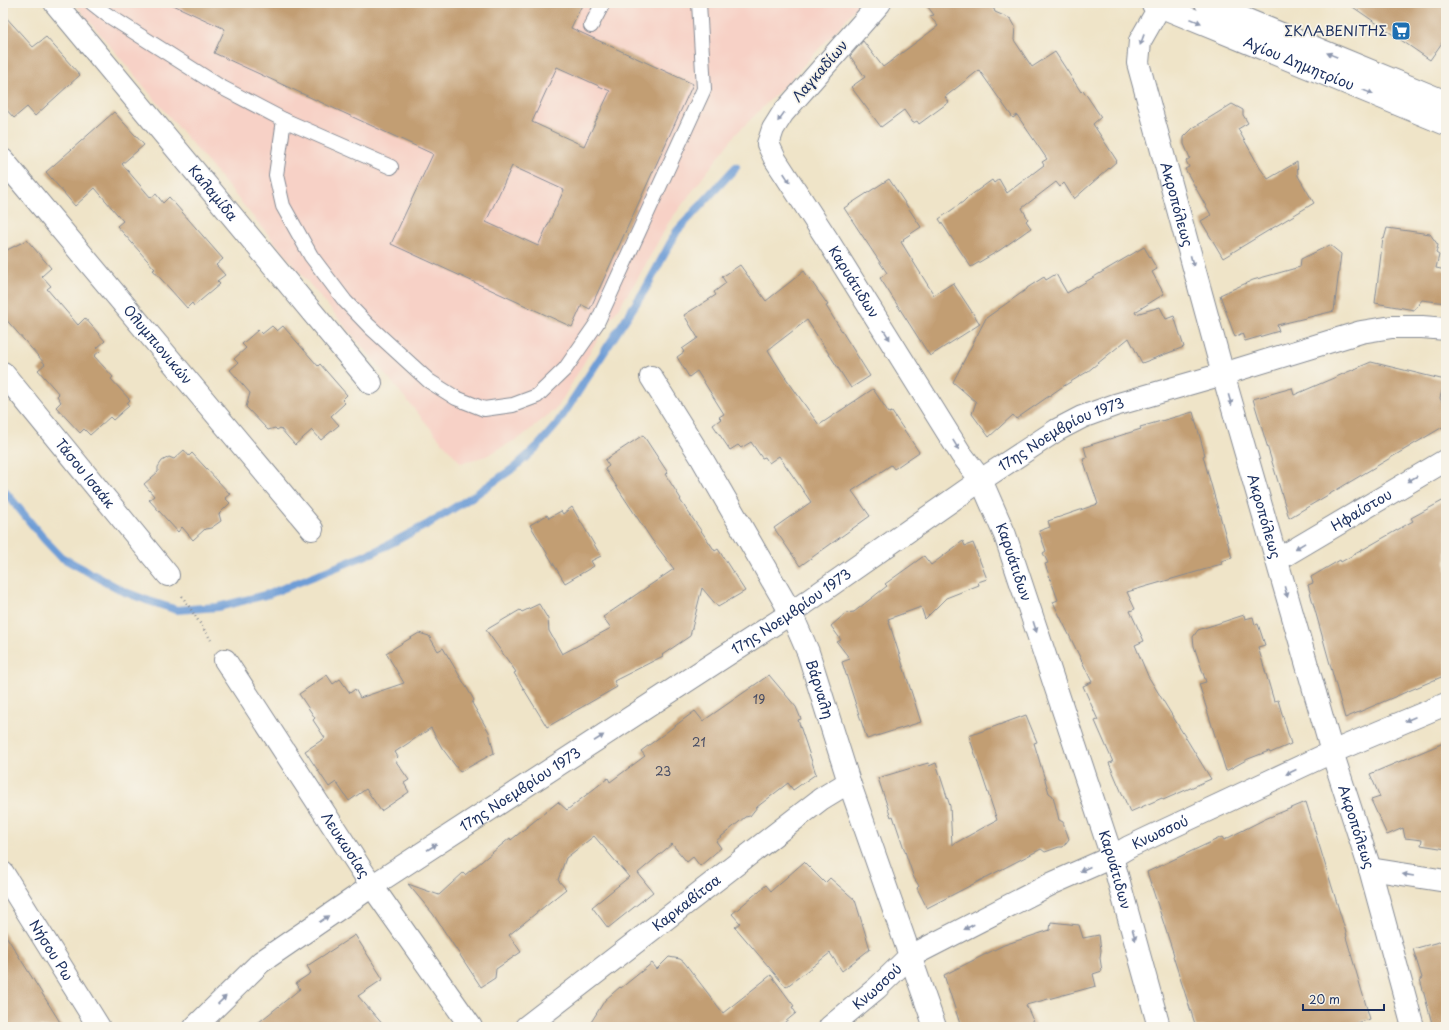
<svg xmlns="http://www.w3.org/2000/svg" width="1449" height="1030" font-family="'Playpen Sans',sans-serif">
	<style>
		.built { fill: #f7d1c6 }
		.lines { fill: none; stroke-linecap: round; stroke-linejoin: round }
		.stream { stroke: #6e9dd6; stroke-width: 8 }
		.building { fill: #c29e73; fill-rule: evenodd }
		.lane-casing { stroke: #858a93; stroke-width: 16 }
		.street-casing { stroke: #858a93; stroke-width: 24 }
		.secondary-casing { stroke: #858a93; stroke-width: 24 }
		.path { stroke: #858a93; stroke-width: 2.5; stroke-dasharray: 1 3; stroke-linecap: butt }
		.lane { stroke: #fff; stroke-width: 14 }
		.street { stroke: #fff; stroke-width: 22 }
		.secondary { stroke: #fff; stroke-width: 22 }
		.oneway { fill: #8d97ae }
		.labels { text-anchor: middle; stroke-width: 3.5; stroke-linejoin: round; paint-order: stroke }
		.number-label { font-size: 12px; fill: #454b63 }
		.poi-label { font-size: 14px; fill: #1b2f5e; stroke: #f7f3e8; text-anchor: end }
		.street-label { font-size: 14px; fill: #1b2f5e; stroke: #f7f3e8 }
	</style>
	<rect width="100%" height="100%" fill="#f7f3e8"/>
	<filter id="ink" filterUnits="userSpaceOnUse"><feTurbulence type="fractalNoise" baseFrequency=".025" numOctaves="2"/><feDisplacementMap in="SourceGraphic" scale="8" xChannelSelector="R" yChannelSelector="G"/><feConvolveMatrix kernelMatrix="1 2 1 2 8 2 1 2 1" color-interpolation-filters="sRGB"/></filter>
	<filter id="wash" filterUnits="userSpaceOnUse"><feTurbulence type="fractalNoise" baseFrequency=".012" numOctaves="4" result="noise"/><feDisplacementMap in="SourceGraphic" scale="16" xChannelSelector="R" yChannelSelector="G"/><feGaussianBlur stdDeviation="0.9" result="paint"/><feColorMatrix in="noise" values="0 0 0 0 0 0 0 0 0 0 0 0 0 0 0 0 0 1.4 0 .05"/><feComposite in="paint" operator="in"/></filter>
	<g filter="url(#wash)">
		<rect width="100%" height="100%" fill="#efe4c8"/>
		<path class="built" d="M74,3h785l-15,19 -55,59 -54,54 -66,87 -31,56 -45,69 -35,60 -37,30 -35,19 -25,7 -19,-21z"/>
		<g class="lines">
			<path class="stream" d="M3,489l41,50 17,18 64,35 24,9 28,9 41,-3 51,-13 105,-42 54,-28 47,-29 40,-28 23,-21 19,-22 89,-136 31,-57 59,-64"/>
		</g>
		<g id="blocks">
			<g class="building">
				<path d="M169,3h414l-12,25 122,56 -103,225 -8,-4 -10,22 -181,-83 42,-90 -219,-101 11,-24zM557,67l53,24 -26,55 -52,-24zM512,166l52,24 -26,56 -52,-24z"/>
				<path d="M925,3h56l13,6 1,3 16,7 4,7 -1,14 18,27 23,-15 26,40 2,-2 18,27 -8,7 24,37 -43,38 -10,-16 -4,4 -4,-5 -34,26 6,11 -2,2 5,7 -31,22 -29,17 -32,-48 24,-17 4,-4 25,-18 2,3 5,-4 8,14 37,-28 -2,-3 5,-3 -30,-44 -4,3 -34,-48 -34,27 4,5 -30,22 -2,-3 -4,2 -9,-13 -23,17 -30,-40 14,-10 -15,-21 13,-15 20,26 55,-41 -8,-10 4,-1z"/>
				<path d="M1347,3h99v34l-16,23z"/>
				<path d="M3,14l30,33 13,-10 34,38 -45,41 -8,-9 -13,11 -11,-12z"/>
				<path d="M1232,104l11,6v5l5,8 -10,6 22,39 8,11 29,-17 1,14 16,27 -91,55 -22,-37 10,-6 -26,-46 4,-2 -3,-6 4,-3 -6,-14v-7l9,-9z"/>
				<path d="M114,112l30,33 -22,19 29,34 5,-4 7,9 6,-6 54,62 -7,6 9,10 -8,6 3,3 -26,22 -2,-3 -5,5 -34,-38 2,-1 -38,-43 6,-5 -28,-33 -20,18 -29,-34z"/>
				<path d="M889,179l32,48 -18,12 1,1 -3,2 33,53 19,-12 27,41 -50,32 -50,-78 7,-5 -43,-65z"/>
				<path d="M1387,228l43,6 8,11 -2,8 3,2 -3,13 10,2v33l-24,-3 -8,10 -39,-7 8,-65 1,1z"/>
				<path d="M27,240l24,28 -9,8 9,10 -4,3 31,36 7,-7 20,23 -8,7 3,3 -6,5 19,21 -2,2 19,21 -3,3 2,3 -16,14 -3,-3 -20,18 -6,-6 -4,4 -24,-26 5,-5 -4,-6 2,-2 -21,-24 7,-6 -42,-48v-64z"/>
				<path d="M1330,245l11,9 -7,57 -57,14 2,6 -34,10 -3,-8 -7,4 -15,-42 33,-15 47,-13 1,-8z"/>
				<path d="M1144,247l13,22 -5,3 12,22 -29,18 1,2 24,-7 6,12 8,-3 10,31 -42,16 -13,-25 -42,34 -25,15 -46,32 -3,-4 -24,22 -17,-23 4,-12 -23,-20 33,-64 41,-29v-1l17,-11 2,3 10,-6 11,19z"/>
				<path d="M740,265l26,36 38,-30 24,34 -2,1 44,70 -19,12 -44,-68 -39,30 15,24 36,51 54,-36 16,24 3,-1 27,40 -25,17 -3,-4 -39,26 18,25 -70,50 -26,-38 37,-26 -32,-46 -10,7 -4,-6 -3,1 -11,-16 -10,6 -3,-3 -8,5 -17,-25 8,-6 -2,-2 5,-3 -27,-43 -8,6 -12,-20 7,-5 -2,-3 16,-11 -14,-23 32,-20 -2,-3 12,-9 -4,-6z"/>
				<path d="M272,326l5,5 6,-5 35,40 2,-2 27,31 -5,5 3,3 -14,13 8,9 -18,15 -9,-10 -17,15 -15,-17 -3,2 -2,-2 -7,2 -22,-23 4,-14 -20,-23 8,-7 -4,-4 12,-11 -4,-4 16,-14 4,4z"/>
				<path d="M1371,362l74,18 -5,18 6,12v15l-157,93 -36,-119 39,-11 2,7z"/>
				<path d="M1193,412l12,43 -2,1 29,102 -11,3 1,3 -12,3v1l-83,24 8,17 -5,2 14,30 -9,4 13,31 63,103 -48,21 -1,-2 -32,14 -21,-49 4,-1 -18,-41 3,-1 -15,-34 9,-4 -39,-80 5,-2 -13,-36 3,-1 -5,-10 3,-2 -7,-20 11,-4 -2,-6 50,-17 -15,-45 4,-1 -3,-11 57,-18 -1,-2z"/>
				<path d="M643,435l25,38 -3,1 16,25 -1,1 35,51 3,-2 27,42 -27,16 -16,-19 -12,48 -28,19 1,1 -49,25 3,6 -70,40 -33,-54 2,-1 -30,-42 34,-20 2,2 17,-8 9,15 1,12 13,23 49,-26 -8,-11 71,-48 -22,-29 -47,-71 4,-3 -4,-6z"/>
				<path d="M184,450l5,6 3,-3 38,41 -5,4 5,5 -11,11 2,7 -10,7 -6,1 -12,11 -11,-13 -4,5 -29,-32 5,-4 -10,-12 14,-12v-5l4,-6 7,-4 5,2z"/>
				<path d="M1446,499v176l-101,43 -37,-133 5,-2 -2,-6 29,-17 1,2 72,-41 -2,-3z"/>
				<path d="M572,507l29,49 -10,5 3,5 -29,17 -35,-58 17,-10 2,3 12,-7 2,3z"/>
				<path d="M963,541l2,5 8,-3 14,36 -9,3 1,3 -33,13 -21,21 -4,-12 -33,12 33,103 -54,17 -25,-77 8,-3 -13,-17 4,-2 -10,-14 15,-13 8,-1 33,-26 -2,-2 39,-28 7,9z"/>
				<path d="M1244,615l1,4 8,-2 2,8 3,-1 7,21 -7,2 16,54 4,-1 13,44 -21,9 -1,-2 -21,8 -22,12 -27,-87 7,-2 -12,-36 -1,-9 5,-7z"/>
				<path d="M419,633l10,3 9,15 5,-3 31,52 -2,3 17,29 5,21 -34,19 -18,-24 -11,-20 -36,24 3,5 -3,3 14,20 -5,3 5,9 -28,19 -15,-22 -17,12 -13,-19 -7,5 -24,-36 20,-13 -12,-18 2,-2 -16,-24 28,-19 6,9 7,-5 10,14 5,-4 5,9 44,-15 -18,-30z"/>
				<path d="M769,675l27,32 5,12 -3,1 18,54 -23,16 -5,-7 -31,24 -7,9 -5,1 -29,24 5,7 -21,18 -7,-9 -6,5 -15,-18 -34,29 15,19 -45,36 -16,-21 37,-30 -35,-41 -28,22 -8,22 8,9 -57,46 12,17 -25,17 -1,9 -14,9 -48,-73 -25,-30 31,11 24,-22 2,2 45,-37 1,2 47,-38 9,8 41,-32 2,4 35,-26 -4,-5 54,-40 8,10z"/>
				<path d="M1026,715l11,27 -3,1 15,50 4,3 6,24 4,2 6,17 -6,8h-4l-14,5 -4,-3 -114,59 -10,-20 2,-2 -5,-8 -21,-62 -2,1 -13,-39 50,-15 1,3 7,-3 14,43 2,39 45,-25 -28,-84z"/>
				<path d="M1446,742v107l-25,-4 1,-5 -17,-2 -2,-10 -16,7 -16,-35 9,-3 -10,-23z"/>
				<path d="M1306,802l41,134 -1,1 24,82 -25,8h-149l-23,-71 1,-1 -27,-83 75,-35 2,3 41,-21z"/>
				<path d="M804,862l21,21 5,-5 25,22 15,49 -28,22 -12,-18 -44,34 -51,-60 5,-4 -8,-9 34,-29 5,6z"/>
				<path d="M1051,922l28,3 4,13 16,-3 2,15 -1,8 2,13 -9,3 3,12 -70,19 10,22h-75l-17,-52 60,-30 46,-15z"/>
				<path d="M3,931l60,96h-60z"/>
				<path d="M355,935l28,44 -25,17 27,31h-132l47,-38 -4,-6 15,-10 -4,-7z"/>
				<path d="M1446,940v87h-13l-13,-48 2,-1 -9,-29z"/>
				<path d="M669,957l11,2 4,3 39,51 48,-38 23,31 -2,1 4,6 -17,14h-191l17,-27 15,-13 1,1 31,-25 5,6z"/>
			</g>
		</g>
	</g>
	<g filter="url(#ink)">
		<use href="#blocks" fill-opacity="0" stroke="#858a93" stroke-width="1"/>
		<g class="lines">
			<defs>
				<g id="lane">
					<path d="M92,3l14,11 113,72 65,34 107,47"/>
					<path d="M591,26l12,-23"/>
					<path d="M284,120l-8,55 7,31 28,50 34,45 24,25 60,55 27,17 28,11 29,-4 24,-9 28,-27 32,-46 107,-234 -5,-86"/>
				</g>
				<g id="street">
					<path id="s1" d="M55,3l316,380"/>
					<path id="s2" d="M880,3l-97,110 -10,16 -5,15 7,15 52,80 134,215 20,26 24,55 107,322 47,170"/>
					<path id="s3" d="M1160,6l-20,35 -2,22 85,311 109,378 38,117 43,158"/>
					<path id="s4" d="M3,160l309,369"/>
					<path id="s5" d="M3,373l165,202"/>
					<path id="s6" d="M651,377l50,80 90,156 17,39 41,130 86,245"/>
					<path id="s7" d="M1277,560l169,-100"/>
					<path id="s8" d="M225,660l147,226 99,141"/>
					<path d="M1370,869l76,12"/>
					<path id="s9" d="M3,873l96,154"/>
					<path id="s10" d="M195,1027l66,-65 111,-76 419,-273 190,-133 76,-50 25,-13 33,-12 108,-31 138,-42 31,-5h30l24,2"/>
					<path id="s11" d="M526,1027l295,-228 28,-17"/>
					<path id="s12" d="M830,1027l47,-39 32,-31 144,-74 59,-26 17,-10 203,-95 114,-48"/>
				</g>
				<g id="secondary">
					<path id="s13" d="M1152,3l294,121"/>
					<path d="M1206,3l240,99"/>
				</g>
			</defs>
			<use href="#lane" class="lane-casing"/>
			<use href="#street" class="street-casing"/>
			<use href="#secondary" class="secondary-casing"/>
			<path class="path" d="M182,596l29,44"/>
			<use href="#lane" class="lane"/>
			<use href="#street" class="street"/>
			<use href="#secondary" class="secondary"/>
		</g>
		<defs><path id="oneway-solid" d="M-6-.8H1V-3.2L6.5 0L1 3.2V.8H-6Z"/></defs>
		<g class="oneway">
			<use href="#oneway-solid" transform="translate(1196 21) rotate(22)"/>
			<use href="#oneway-solid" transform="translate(1142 40) rotate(110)"/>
			<use href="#oneway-solid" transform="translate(1332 55) rotate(-158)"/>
			<use href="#oneway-solid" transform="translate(1368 92) rotate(22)"/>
			<use href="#oneway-solid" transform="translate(781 117) rotate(125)"/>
			<use href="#oneway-solid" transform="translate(787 178) rotate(57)"/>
			<use href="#oneway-solid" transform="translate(1192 261) rotate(75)"/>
			<use href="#oneway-solid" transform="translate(887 335) rotate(58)"/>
			<use href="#oneway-solid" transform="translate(1230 400) rotate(74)"/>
			<use href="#oneway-solid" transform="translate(956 445) rotate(58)"/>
			<use href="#oneway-solid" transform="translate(1412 479) rotate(150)"/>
			<use href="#oneway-solid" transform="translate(1300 546) rotate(149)"/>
			<use href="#oneway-solid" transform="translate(1286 592) rotate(74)"/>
			<use href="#oneway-solid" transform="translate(1035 627) rotate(72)"/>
			<use href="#oneway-solid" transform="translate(1410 719) rotate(157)"/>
			<use href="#oneway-solid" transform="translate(599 738) rotate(-33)"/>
			<use href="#oneway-solid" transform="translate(1291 772) rotate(155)"/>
			<use href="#oneway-solid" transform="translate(432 847) rotate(-33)"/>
			<use href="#oneway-solid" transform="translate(1085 869) rotate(156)"/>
			<use href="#oneway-solid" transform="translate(1408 875) rotate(-171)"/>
			<use href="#oneway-solid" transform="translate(324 919) rotate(-34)"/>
			<use href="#oneway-solid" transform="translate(969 927) rotate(153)"/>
			<use href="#oneway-solid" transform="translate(1134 935) rotate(74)"/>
			<use href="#oneway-solid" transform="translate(222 1000) rotate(-44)"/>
		</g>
	</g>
	<defs>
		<symbol id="supermarket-square" viewBox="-11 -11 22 22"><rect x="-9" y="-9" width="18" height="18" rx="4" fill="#1f6fb2" stroke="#f7f3e8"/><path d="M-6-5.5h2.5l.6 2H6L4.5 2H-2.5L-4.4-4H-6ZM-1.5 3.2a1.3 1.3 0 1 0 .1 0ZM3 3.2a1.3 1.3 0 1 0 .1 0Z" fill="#fff"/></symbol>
	</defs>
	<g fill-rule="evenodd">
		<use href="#supermarket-square" x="1390" y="20" width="22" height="22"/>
	</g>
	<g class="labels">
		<g class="number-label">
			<text x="759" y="704">19</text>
			<text x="699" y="747">21</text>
			<text x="663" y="776">23</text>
		</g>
		<g class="poi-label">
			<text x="1387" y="36">ΣΚΛΑΒΕΝΙΤΗΣ</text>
		</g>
		<g class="street-label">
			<text dy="5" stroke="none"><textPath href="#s13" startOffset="159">Αγίου Δημητρίου</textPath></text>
			<text transform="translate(820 71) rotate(-49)" y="5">Λαγκαδίων</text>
			<text dy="5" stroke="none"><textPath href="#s1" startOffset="247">Καλαμίδα</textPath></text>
			<text dy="5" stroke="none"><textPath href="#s3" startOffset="209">Ακροπόλεως</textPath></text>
			<text dy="5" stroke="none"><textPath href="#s2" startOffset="344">Καρυάτιδων</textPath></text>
			<text dy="5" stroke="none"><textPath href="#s4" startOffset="241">Ολυμπιονικών</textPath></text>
			<text dy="5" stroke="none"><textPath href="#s10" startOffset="1052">17ης Νοεμβρίου 1973</textPath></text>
			<text dy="5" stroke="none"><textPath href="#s5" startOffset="130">Τάσου Ισαάκ</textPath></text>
			<text dy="5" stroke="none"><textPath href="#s7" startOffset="98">Ηφαίστου</textPath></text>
			<text dy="5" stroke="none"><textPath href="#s3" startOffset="533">Ακροπόλεως</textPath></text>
			<text dy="5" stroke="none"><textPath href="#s2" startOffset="668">Καρυάτιδων</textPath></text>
			<text dy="5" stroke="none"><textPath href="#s10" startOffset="728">17ης Νοεμβρίου 1973</textPath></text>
			<text dy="5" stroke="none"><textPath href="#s6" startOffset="356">Βάρναλη</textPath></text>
			<text dy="5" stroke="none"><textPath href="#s10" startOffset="404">17ης Νοεμβρίου 1973</textPath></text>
			<text dy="5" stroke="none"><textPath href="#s3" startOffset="857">Ακροπόλεως</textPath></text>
			<text dy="5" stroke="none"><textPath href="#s12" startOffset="386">Κνωσσού</textPath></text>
			<text dy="5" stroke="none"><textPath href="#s8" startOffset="221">Λευκωσίας</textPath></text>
			<text dy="5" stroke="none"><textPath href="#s2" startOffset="992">Καρυάτιδων</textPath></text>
			<text dy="5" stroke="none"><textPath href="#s11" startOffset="203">Καρκαβίτσα</textPath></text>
			<text dy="5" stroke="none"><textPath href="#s9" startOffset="91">Νήσου Ρω</textPath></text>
			<text dy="5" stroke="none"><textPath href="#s12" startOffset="62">Κνωσσού</textPath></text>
		</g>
	</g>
	<rect width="1449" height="1030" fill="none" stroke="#f7f3e8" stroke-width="16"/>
	<path d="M1303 1004v6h81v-6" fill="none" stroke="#1b2f5e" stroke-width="2"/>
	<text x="1309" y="1004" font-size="12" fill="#1b2f5e" stroke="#f7f3e8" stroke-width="3" paint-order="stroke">20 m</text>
</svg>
